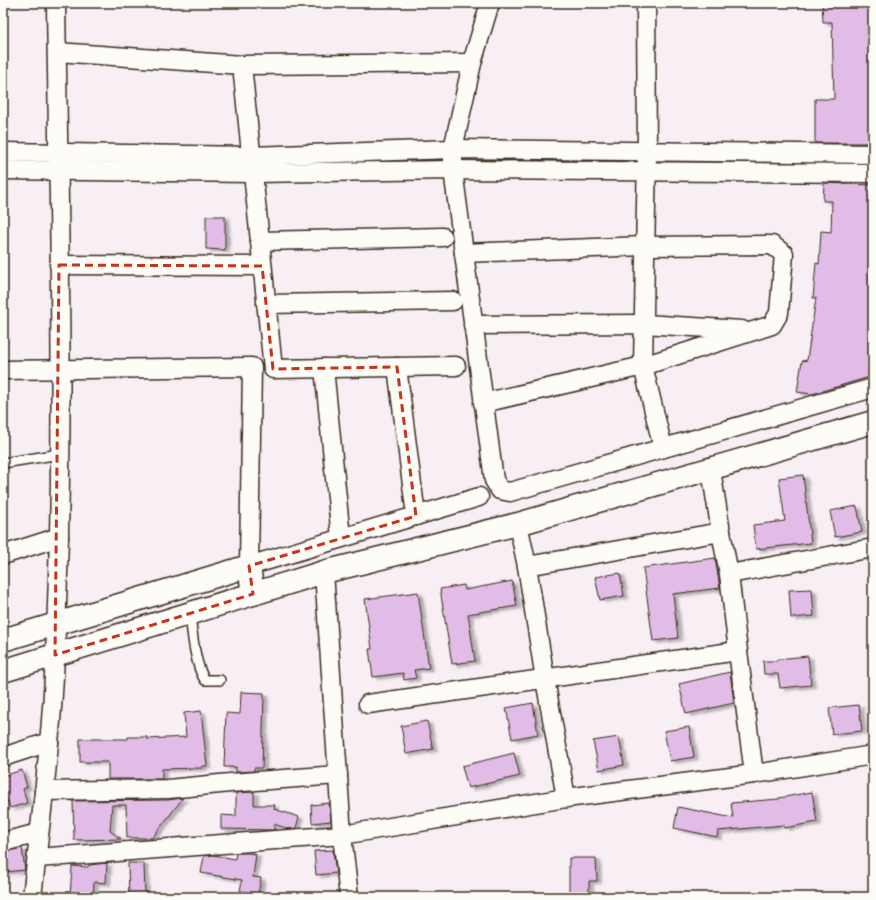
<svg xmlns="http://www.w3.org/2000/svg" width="876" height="900" font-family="Dekko,sans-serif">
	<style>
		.building { fill: #e1bce6; stroke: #3b2a1e; filter: url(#shadow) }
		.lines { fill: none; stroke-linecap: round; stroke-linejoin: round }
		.service-casing { stroke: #3b2a1e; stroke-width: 12 }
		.minor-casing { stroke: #3b2a1e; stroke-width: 21 }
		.tertiary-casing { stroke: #3b2a1e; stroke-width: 25 }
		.service { stroke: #fdfcf7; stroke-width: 9 }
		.minor { stroke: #fdfcf7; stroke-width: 18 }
		.tertiary { stroke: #fdfcf7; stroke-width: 22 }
		.marked { fill: none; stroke: #c8321e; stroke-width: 3; stroke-dasharray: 8 5; stroke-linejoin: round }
	</style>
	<defs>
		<filter id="shadow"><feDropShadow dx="4.5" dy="2.5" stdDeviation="1" flood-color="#0004"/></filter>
	</defs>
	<rect width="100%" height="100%" fill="#f7eff4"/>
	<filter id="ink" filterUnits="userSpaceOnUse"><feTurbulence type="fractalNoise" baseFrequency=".025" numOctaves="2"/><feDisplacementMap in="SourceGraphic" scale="8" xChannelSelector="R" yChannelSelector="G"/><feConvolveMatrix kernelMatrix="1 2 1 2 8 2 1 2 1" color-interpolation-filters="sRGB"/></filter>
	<g filter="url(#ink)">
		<g class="building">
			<path d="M822,3h51v140h-58v-44h19l-2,-77h-9z"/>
			<path d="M824,183l49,2v191l-61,18 -15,-2 5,-31 5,-1 9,-62h-3l3,-35 3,1 2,-33 10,1 1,-31h-9z"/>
			<path d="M206,216h19v34l-19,-1z"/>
			<path d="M803,475l8,68 -55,6 -3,-24 32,-4 -6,-43z"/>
			<path d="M857,506l5,26 -27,5 -5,-26z"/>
			<path d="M715,558l5,30 -47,6 5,44 -25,3 -10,-73z"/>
			<path d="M620,573l4,23 -24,4 -5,-23z"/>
			<path d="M512,581l5,25 -49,8 7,47 -23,3 -12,-75 24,-4 1,5z"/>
			<path d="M812,589l2,27 -23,2 -2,-28z"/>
			<path d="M418,592l11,76 -15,2 2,8 -12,2 -1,-7 -30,4 -4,-28h3l-7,-50z"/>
			<path d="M808,656l3,29 -31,3 -2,-14h-14l-1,-13h14v-2z"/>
			<path d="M730,672l4,31 -48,11 -7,-30z"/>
			<path d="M241,692l23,1 -2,75h-8v3l-18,1v-5h-12l2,-54 14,1z"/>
			<path d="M533,703l5,31 -26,5 -6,-31z"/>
			<path d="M859,705l3,26 -30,3 -3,-26z"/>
			<path d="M201,711l6,55h-5v2l-40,1v10h-54v-17h-28v-23h48v-2h19v2l39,-2 -2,-24z"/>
			<path d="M427,721l6,28 -27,5 -5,-28z"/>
			<path d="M689,727l5,30 -24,4 -6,-30z"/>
			<path d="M619,737l5,28 -25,5 -6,-29z"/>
			<path d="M514,753l6,23 -52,12 -6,-22z"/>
			<path d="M22,770l5,17 -4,2 4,14 -17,5 -2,-7 -5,1v-26z"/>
			<path d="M254,792v13h21l-1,4 25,8 -3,11 -8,1 -14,-5v6l-53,-1v-14l15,1v-23z"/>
			<path d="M812,792l5,30 -33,6v-3l-66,6 -1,6 -43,-9 4,-21 55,11 -2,-15 48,-4v-1z"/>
			<path d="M183,798l-31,40h-25l-1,-33h-14l-2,26 11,8 -47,1 -1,-39 95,-1z"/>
			<path d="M329,803l2,18 -19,2 -1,-18z"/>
			<path d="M22,848l3,22 -21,2 -1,-20z"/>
			<path d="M333,850l3,23 -20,2 -2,-24z"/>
			<path d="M236,853h13l7,1 -3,23 8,1 -3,16 -18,-3 2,-11 -41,-7 3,-17 9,-1 22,4z"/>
			<path d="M569,858h27l1,23h-8v16h-20z"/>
			<path d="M107,863l-1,20 -12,-1 -1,15h-23l2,-31 16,1 1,-2z"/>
			<path d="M128,863h16l1,34h-16z"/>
		</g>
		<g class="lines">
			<defs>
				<g id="service">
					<path d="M3,463l57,-9"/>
					<path d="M190,614c2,18 5,52 15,66h15"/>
				</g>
				<g id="minor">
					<path d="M490,3l-18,60 -19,86v21l41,310 6,10 10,2 363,-104"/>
					<path d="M646,3l1,149 -4,214 20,82"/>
					<path d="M57,52l185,13"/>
					<path d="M3,152l248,4 202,-7 420,5"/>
					<path d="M3,170l250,3 200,-3 420,3"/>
					<path d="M260,241l183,-4"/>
					<path d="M464,253l181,-7 127,-1 12,9 -5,59 -7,12 -129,41 -160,37"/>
					<path d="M59,265l203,1"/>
					<path d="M266,304l187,-3"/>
					<path d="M473,325l171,-1 98,6"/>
					<path d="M456,366l-183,3 -31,-304 230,-2"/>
					<path d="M397,367l19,149"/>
					<path d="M324,368l17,170"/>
					<path d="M3,370l249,-3 -3,199 230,-69"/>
					<path d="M711,470l10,62"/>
					<path d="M518,524l9,42 18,113 21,119"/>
					<path d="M3,555l56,-18"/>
					<path d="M527,566l194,-34 8,42 9,77 16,123"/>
					<path d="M324,572l18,263 7,62"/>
					<path d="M729,574l144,-26"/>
					<path d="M368,704l370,-53"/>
					<path d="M3,757l46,-15"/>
					<path d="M44,791l124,-2 62,-6 108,-8"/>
					<path d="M3,842l36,-9"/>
					<path d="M37,858l305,-23 224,-37 188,-24 119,-19"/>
					<path d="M32,897c9,-80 20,-161 23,-242 10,-217 4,-435 1,-652"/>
				</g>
				<g id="tertiary">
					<path d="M3,640l246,-74 4,28"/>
					<path d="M3,671l321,-99 194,-48 355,-102"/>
				</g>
			</defs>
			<use href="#service" class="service-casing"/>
			<use href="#minor" class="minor-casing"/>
			<use href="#tertiary" class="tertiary-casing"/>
			<use href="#service" class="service"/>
			<use href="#minor" class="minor"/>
			<use href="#tertiary" class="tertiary"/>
		</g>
	</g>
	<path class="marked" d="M59,265l203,1 11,103 124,-2 19,149 -167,50 4,28 -198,61z"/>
	<rect width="876" height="900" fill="none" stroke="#fdfcf7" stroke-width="16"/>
	<rect x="8" y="8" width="860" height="884" fill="none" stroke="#3b2a1e" stroke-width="1.5" filter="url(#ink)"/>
</svg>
